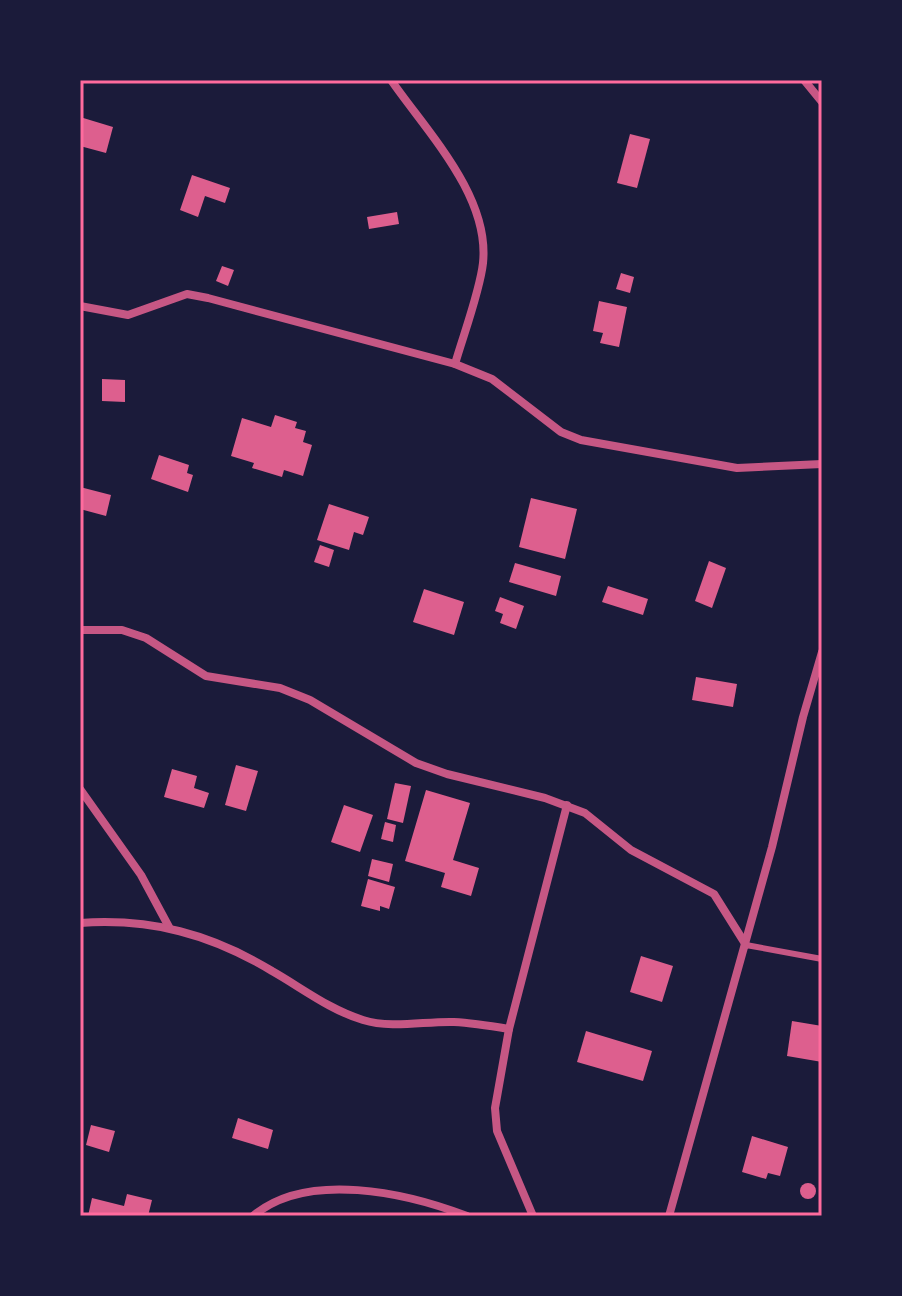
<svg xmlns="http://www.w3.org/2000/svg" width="902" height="1296" font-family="'Fira Sans',sans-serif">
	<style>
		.building { fill: #dd5f8e }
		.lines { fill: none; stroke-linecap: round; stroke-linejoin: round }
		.service { stroke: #c65784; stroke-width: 6 }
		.minor { stroke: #c65784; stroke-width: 8 }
		.neatline { fill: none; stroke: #ff6b9d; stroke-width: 3 }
	</style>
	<rect width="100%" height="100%" fill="#1b1b3a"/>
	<g class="building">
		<path d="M80,117l33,10 -7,26 -26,-7z"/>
		<path d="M630,134l20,5 -13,49 -20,-5z"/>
		<path d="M192,175l38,13 -5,15 -20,-7 -7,21 -18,-7z"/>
		<path d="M397,212l2,12 -30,5 -2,-12z"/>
		<path d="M222,266l12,4 -6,16 -12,-5z"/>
		<path d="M621,273l13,4 -4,16 -14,-4z"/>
		<path d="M599,301l28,6 -8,40 -19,-4 3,-10 -10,-2z"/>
		<path d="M102,379l23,1v22l-23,-1z"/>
		<path d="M275,415l22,7 -2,6 11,3 -3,11 9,3 -9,31 -19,-6 -2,7 -30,-9 2,-5 -23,-7 11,-38 29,9z"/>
		<path d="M159,455l30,10 -2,8 6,2 -5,17 -37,-13z"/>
		<path d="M80,487l31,8 -5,21 -26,-7z"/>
		<path d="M531,498l46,11 -12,50 -46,-12z"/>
		<path d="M329,504l40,13 -6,18 -9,-3 -5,18 -32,-10z"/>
		<path d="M320,545l14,5 -5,17 -15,-5z"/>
		<path d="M709,561l17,7 -14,40 -17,-7z"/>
		<path d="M515,563l46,13 -5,20 -47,-14z"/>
		<path d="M608,586l40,13 -5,16 -41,-13z"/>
		<path d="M424,589l40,13 -10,33 -41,-13z"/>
		<path d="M500,597l24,9 -8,23 -16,-6 3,-9 -8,-3z"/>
		<path d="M696,677l41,7 -4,23 -41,-7z"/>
		<path d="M236,765l22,6 -12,40 -21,-6z"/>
		<path d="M172,769l25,7 -3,12 15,5 -5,15 -40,-11z"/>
		<path d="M395,783l16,3 -8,37 -16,-4z"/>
		<path d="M426,790l44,13 -17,57 26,8 -8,28 -30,-9 4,-14 -40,-12z"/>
		<path d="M344,805l29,10 -13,37 -29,-10z"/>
		<path d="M385,822l11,3 -3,17 -12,-3z"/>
		<path d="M372,859l21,5 -4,18 -21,-6z"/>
		<path d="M368,879l27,8 -6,22 -9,-3v5l-19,-5z"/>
		<path d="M641,956l32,10 -11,36 -32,-10z"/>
		<path d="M792,1021l30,5v36l-35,-6z"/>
		<path d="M586,1031l66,20 -9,30 -66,-19z"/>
		<path d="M238,1118l35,12 -5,19 -36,-11z"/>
		<path d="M91,1125l24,6 -6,21 -23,-7z"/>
		<path d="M752,1136l36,11 -8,29 -12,-3 -2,6 -24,-7z"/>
		<circle cx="808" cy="1191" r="8"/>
		<path d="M127,1194l25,6 -4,16h-60l4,-18 32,8z"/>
	</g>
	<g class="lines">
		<path class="service" d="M746,945l76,14"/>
		<g class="minor">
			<path d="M391,80c36,52 99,116 92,183 -3,28 -20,73 -28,101"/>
			<path d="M804,80l18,22"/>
			<path d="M80,306l48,9 59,-21 21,4 247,66 37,15 69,53 20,8 156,28 85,-4"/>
			<path d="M80,630h42l24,8 60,38 74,12 30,12 106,63 31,11 98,24 40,15 46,37 83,44 32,51"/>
			<path d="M80,789l61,86 28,52"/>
			<path d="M80,923c71,-5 131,11 192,48 30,17 58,39 91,49 29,9 62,1 91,2 19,1 37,4 55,7"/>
			<path d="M253,1216c54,-46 154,-23 214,0"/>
			<path d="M533,1216l-36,-85 -2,-23 14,-79 58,-224"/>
			<path d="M669,1216l103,-369 31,-130 19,-65"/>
		</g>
	</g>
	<rect width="902" height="1296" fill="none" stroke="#1b1b3a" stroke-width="164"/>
	<rect x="82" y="82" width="738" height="1132" class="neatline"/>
</svg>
